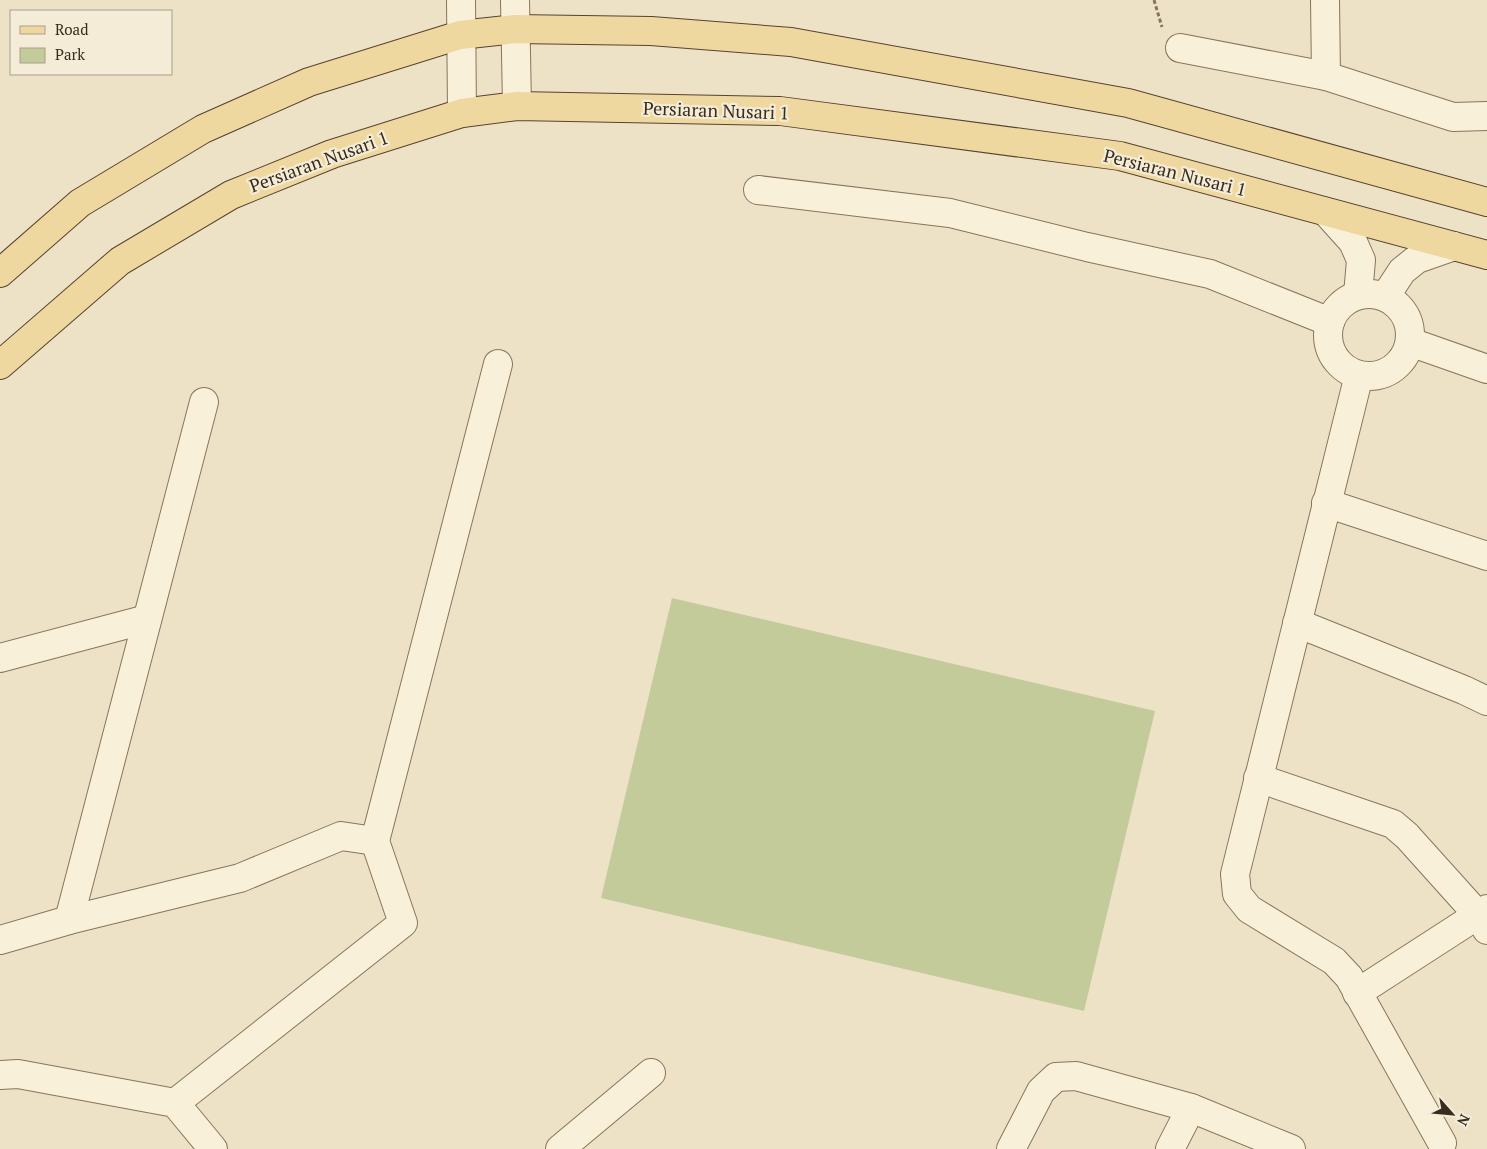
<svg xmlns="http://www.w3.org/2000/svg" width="1487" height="1149" font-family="'PT Serif',serif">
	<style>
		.green { fill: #c4cb9a }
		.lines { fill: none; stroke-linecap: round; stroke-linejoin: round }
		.minor-casing { stroke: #88755c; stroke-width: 30 }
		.major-casing { stroke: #564330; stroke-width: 30 }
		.path { stroke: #88755c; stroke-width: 3; stroke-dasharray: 4 2.5; stroke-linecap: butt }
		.minor { stroke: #f8f0d9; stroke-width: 28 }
		.major { stroke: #eed8a0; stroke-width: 28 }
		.labels { text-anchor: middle; stroke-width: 4.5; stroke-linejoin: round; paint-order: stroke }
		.street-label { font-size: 18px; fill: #382c20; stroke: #f4ecd6 }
	</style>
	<rect width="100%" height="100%" fill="#ede2c6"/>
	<path class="green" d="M672,598l483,113 -71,300 -483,-113z"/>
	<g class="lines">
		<defs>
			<g id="minor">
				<path d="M461,0l1,113"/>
				<path d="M515,0l2,106"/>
				<path d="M1325,0l1,76"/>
				<path d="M1180,48l146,28 127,41 34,-1"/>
				<path d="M758,190l192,23 137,34 123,27 120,48"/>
				<path d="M1326,212l27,30 8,18 -3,35"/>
				<circle cx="1369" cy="335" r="41"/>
				<path d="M1385,297l17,-26 15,-12 37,-13"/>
				<path d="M1410,342l77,27"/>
				<path d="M1359,375l-124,499 2,20 12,15 85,52 15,16 93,166"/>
				<path d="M1326,503l161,53"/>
				<path d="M1297,623l167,67 23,11"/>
				<path d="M0,658l147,-39"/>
				<path d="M1258,778l135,46 14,12 71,79 9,15"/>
				<path d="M69,920l135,-518"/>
				<path d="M0,940l69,-20 171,-42 101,-42 34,5"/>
				<path d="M1357,993l130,-84"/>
				<path d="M0,1075l18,-1 157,29 38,46"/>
				<path d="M175,1103l228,-180 -28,-82 123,-477"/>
				<path d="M560,1149l91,-76"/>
				<path d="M1011,1149l30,-58 15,-14 20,-1 115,32 100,41"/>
				<path d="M1170,1149l21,-41"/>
			</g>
			<g id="major">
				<path d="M0,273l80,-70 123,-74 106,-47 151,-47 55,-6 136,2 140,11 337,61 359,99"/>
				<path d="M0,365l120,-104 111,-66 101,-41 130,-41 55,-7 263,5 340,45 367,99"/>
			</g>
		</defs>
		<use href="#minor" class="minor-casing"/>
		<use href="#major" class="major-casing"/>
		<path class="path" d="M1154,0l8,27"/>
		<use href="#minor" class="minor"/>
		<use href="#major" class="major"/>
	</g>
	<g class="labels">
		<g class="street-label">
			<text transform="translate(716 111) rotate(2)" y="6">Persiaran Nusari 1</text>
			<text transform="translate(319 162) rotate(-20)" y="6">Persiaran Nusari 1</text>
			<text transform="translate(1175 173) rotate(14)" y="6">Persiaran Nusari 1</text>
		</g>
	</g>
	<rect x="10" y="10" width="162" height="65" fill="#f4ecd6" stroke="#a99f8d"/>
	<rect x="20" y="26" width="25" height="8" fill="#eed8a0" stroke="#a99f8d"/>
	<text x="55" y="35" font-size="15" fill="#382c20">Road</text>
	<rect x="20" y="48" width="25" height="15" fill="#c4cb9a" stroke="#a99f8d"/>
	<text x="55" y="60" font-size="15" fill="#382c20">Park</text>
	<g transform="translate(1452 1114) rotate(117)" stroke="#f4ecd6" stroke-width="4" paint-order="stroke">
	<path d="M0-4L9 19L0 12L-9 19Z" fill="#382c20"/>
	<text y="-8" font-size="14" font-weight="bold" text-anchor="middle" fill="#382c20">N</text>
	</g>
</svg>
